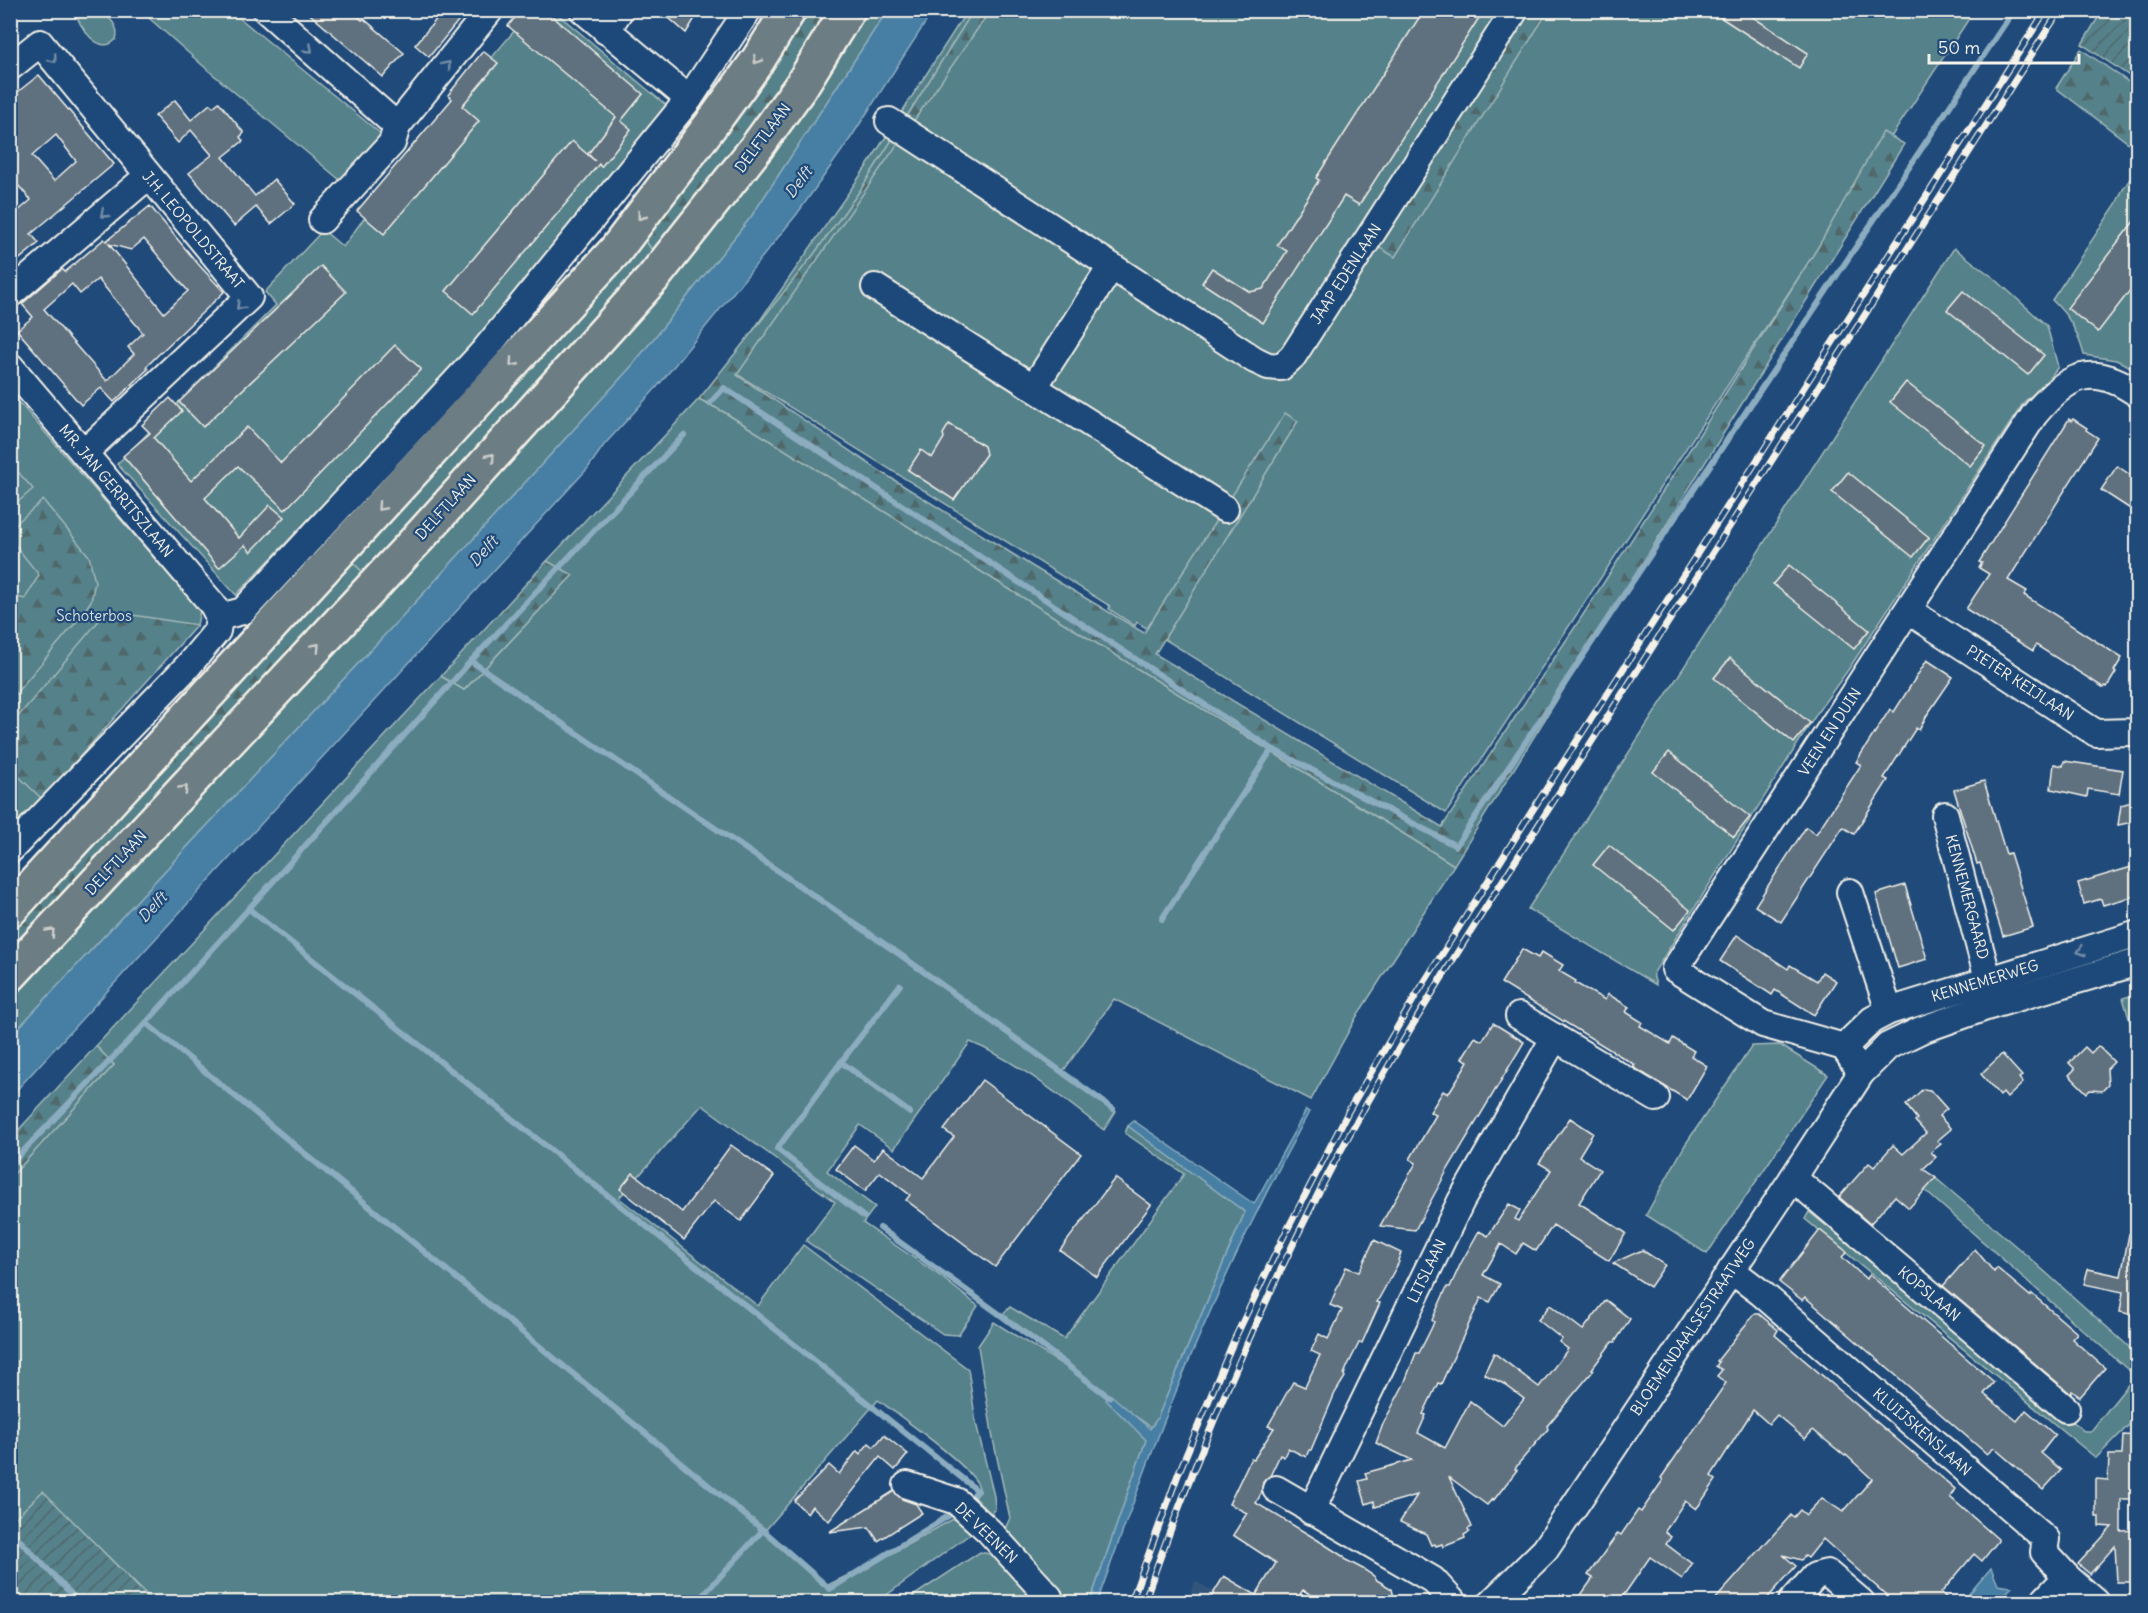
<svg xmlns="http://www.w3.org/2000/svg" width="2148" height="1613" font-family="Delius,sans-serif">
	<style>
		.built { fill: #32557c }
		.green { fill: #54818a; stroke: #a4b9b9; stroke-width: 1.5 }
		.forest { fill: url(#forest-firs); stroke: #a4b9b9; stroke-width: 1.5 }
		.garden { fill: url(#garden-furrows); stroke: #a4b9b9; stroke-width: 1.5 }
		.water { fill: #477ea3; stroke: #8cacbf; stroke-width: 1.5 }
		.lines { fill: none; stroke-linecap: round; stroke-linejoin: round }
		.stream { stroke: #8cacbf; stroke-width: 6 }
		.building { fill: #5e707f; stroke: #f4f1e8; stroke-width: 1.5; fill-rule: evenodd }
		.minor-casing { stroke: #f4f1e8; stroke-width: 30 }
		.major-casing { stroke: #f4f1e8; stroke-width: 38 }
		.minor { stroke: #1f4a7a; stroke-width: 26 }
		.major { stroke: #6d7d84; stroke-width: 33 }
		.rail-casing { stroke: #f4f1e8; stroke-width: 7 }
		.rail { stroke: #1f4a7a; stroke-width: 4.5; stroke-dasharray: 14; stroke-linecap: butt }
		.oneway { stroke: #748da6 }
		.oneway2 { stroke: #ccceca }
		.labels { text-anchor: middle; stroke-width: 4.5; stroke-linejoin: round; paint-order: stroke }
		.street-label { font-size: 15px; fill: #f4f1e8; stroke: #1f4a7a }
		.park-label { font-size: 15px; fill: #dce0da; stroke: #1f4a7a }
		.water-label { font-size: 16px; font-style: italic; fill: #dae0de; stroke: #1f4a7a }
	</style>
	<defs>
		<pattern id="forest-firs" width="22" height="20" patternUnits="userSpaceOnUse" patternTransform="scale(1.5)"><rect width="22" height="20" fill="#54818a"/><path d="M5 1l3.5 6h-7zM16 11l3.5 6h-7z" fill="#4f676b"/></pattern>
		<pattern id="garden-furrows" width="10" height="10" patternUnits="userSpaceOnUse" patternTransform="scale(1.5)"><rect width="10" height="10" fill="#54818a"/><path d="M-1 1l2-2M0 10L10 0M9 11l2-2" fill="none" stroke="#4f676b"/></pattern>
	</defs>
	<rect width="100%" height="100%" fill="#1f4a7a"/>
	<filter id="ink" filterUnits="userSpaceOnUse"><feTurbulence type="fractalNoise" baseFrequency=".0167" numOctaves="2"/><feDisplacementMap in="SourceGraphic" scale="12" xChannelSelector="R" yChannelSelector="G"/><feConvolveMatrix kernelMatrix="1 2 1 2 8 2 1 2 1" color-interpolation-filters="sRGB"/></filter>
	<g filter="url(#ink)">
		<path class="built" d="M1195,1581l38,21h-46z"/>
		<g class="green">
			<path d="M76,11h27c7,8 17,16 13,28 -15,19 -39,-13 -40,-28z"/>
			<path d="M141,11h90l155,127 -40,47 -137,-114z"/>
			<path d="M531,11h23l119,100 -231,268 -206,216 -119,-131 159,-159 -11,-13 58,-62 20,17 19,-26 51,-59 -4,-6z"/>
			<path d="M863,11h24l-136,206 -120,150 -209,228 -411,441 -1,-42 547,-584 70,-82z"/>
			<path d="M967,11h1007l-528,802 -309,-191 -2,4 -26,-17 1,-3 -383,-238 142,-205z"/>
			<path d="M2137,168v202l-21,-10 -32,-5c-6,-23 -15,-39 -32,-55l64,-96 6,-13z"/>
			<path d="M642,235l12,18 -288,322 -15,-14z"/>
			<path d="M1954,248l40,30 53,48 11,41 -15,19 -19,16 -176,268 -29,40 -166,264 3,11 -128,-76z"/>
			<path d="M10,392l190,219 -3,14 -186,206z"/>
			<path d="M699,399l25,13 730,453 -97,151 -46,84 -197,-101 -52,74 54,38 -12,19c-40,-31 -88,-70 -134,-88l-76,107 -34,-24 -33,46 48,36 -12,16 77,53 38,30 -20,29 -15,-1 -137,-93 29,-39 -133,-97 -83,93 139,108 45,-61 165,124 8,54 18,73 1,13 -5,5 -17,-19 6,-7c-3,-19 -82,-74 -101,-88l-115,133 65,52 63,-31 71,-40 15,15 -100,73h-723l-111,-110 -32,30 -1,-345 104,-112 -18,-19 345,-370 23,14 108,-114 -25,-15z"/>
			<path d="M1780,1045l48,30 -121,179 -61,-39 39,-70 67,-99z"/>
			<path d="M1128,1126l117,86 -88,207 -6,8 -20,-14 15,27 -56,162h-23l-23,-20 -40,-51 6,-13 -17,-79 -15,-93 16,-24 109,68 -100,-76 7,-7 54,32 120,-165 -59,-41z"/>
			<path d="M1932,1175l93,79 112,100v63l-41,41 -291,-239 4,-7 275,219h7l44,-55 -213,-188z"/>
			<path d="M980,1552l18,4 41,46h-135z"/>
		</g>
		<g class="forest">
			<path d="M804,11h29l-75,109 -104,133 -12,-18z"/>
			<path d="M973,11h17l-253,364 146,98 152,95 109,65 141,-220 13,8 -143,233 287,173 137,-206 120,-186 119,-188 65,-115 21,12 -450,721 -730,-453 -25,-13 115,-145 47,-65z"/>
			<path d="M1531,11h17l-153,246 -17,-10z"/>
			<path d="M2081,49l56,39 1,58 -3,2 -79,-60z"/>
			<path d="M11,464l22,25 -22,19h-1z"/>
			<path d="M43,500l46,56 6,26 -4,19 -13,19 -67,79v-103l14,3 14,-24 -28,-35v-12z"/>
			<path d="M351,561l15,14 -355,383 -1,-31z"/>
			<path d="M547,561l26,14 -109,115 -23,-14z"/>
			<path d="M107,611l90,14 -155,174 -31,-30v-44z"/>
			<path d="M2137,994h1l-1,51 -14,-47z"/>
			<path d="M96,1046l18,19 -103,112v-39z"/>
		</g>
		<g class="garden">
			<path d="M2102,11h35v70l-55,-37z"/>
			<path d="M43,1491l102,103 9,8h-143v-80z"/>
		</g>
		<g class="water">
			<path d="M887,11h46l-83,128 -53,75 -140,173 -53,58 -16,23 -577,628v-60l411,-441 209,-228 120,-150z"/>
			<path d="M1306,1110l3,2c-37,68 -72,138 -103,209 -41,92 -75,187 -109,281h-7l56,-162 -40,-40 5,-5 39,34 7,-10 88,-207 -117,-86 6,-5 120,83z"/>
			<path d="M1991,1568l7,17 14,2 -15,15h-18l-10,-8z"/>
		</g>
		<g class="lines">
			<g class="stream">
				<path d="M710,403l14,-15 548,361 -110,170"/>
				<path d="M471,661l431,295 211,153"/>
				<path d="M1272,749l184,97 558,-836"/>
				<path d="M249,909l729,582 -7,6"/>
				<path d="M900,985l-59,77 69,51"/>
				<path d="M146,1023l617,507"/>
				<path d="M841,1062l-64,87 87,68"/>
				<path d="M10,1165l136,-142 325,-362 213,-226"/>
				<path d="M880,1228l122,88 107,81"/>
				<path d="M10,1530l69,72"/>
				<path d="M704,1594l59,-64 67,59 120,-74"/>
			</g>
		</g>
		<g class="building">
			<path d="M305,10h46l11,10 2,-1 40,34 -21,24z"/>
			<path d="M444,10h23l-38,47 -14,-12z"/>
			<path d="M521,10h24l98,84 -22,27 10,8 -17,22 -13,16 -2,-3 -126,150 -27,-23 126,-150 23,20 -7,-7 28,-37 -108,-91z"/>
			<path d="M660,10h40l-14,23z"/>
			<path d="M1424,10h60l-125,195 -15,-9 -81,127 -61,-40 10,-15 38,24 13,-3 24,-38 -10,-6 42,-65 -3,-2z"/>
			<path d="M1709,10h33l66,43 -9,15z"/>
			<path d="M483,51l15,12 -36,43 17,15 -95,113 -27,-23 95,-112 -4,-4z"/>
			<path d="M39,75l75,89 -83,70 8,9 -29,24v-49l21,-18 -21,-24v-78zM56,135l20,26 -22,20 -22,-25z"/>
			<path d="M175,100l16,20 19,-16 3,3 6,-5 25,31 -4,4 3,4 -20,16 32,39 19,-17 21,25 -24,20 -15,-17 -22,19 -45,-53 23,-18 -21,-25 -13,13 -23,-27z"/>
			<path d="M150,206l49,59 25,27 -66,63 -12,12 2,2 -34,33 -13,-14 -20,17 -64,-75 16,-13 -11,-13 40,-35 3,3 39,-33 2,2zM144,239l44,52 -24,22 -55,-69 22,6zM98,279l45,54 -15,14 6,7 -27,27 -63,-72 28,-25 8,10z"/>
			<path d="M2138,216v64l-40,52 -31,-24z"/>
			<path d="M321,266l25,26 -143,135 -24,-25z"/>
			<path d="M1963,291l81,64 -16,20 -81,-65z"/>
			<path d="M395,345l26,24 -136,141 -47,-44 -33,32 34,40 31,-33 14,12 -33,35 -6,-7 -26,23 -96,-112 27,-23 -8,-8 28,-27 12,13 -28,27 37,43 56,-54 34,36z"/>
			<path d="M1906,382l80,64 -16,20 -80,-64z"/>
			<path d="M2069,419l2,2 2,-2 14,9 -1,2 12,8 -90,142 19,11 -3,4 98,63 -8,13 2,1 -9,15 -2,-1 -1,2 -68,-43 -3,6 -67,-42 23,-35 -10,-6 3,-5 -3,-1z"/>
			<path d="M949,424l35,22 2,8 -32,46 -46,-30 13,-20 11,8 12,-20 -1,-4z"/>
			<path d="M2117,466l21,14v34l-37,-24z"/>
			<path d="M1848,472l81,65 -16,20 -81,-65z"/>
			<path d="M1789,565l80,65 -15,19 -81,-65z"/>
			<path d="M1730,658l80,65 -16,20 -80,-65z"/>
			<path d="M1927,660l26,17 -26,38 -8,15 -3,-2 -32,50 4,2 -34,54 -11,-7 -62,95 -26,-16 51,-79 10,7 45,-69 -5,-3 34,-53 4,3z"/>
			<path d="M1669,752l81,65 -16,20 -81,-65z"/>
			<path d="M2064,761l59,9 -4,24 -31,-5 -1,8 -36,-8 3,-25 9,2z"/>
			<path d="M1984,781l22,73 4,-1 23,74 -30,9 -23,-73 -3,1 -23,-74z"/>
			<path d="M2138,800v21l-20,4 3,-20z"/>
			<path d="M1609,845l81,65 -16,20 -81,-65z"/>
			<path d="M2138,865v30l-35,10 -2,-6 -17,5 -6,-21z"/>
			<path d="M1905,885l22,74 -29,9 -22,-74z"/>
			<path d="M1737,935l51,34 2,-4 27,16 5,-9 14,9 -22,34 -39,-25 -3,5 -52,-34z"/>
			<path d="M1522,949l16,9 4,-6 21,13 -4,6 17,10 -1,2 30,17 3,-6 21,13 -3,5 16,10 -2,4 30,18 3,-6 21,13 -3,5 16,10 -20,34 -54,-33 2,-2 -134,-82z"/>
			<path d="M1493,1023l31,19 -76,127 -33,61 -35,-4 36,-63 -6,-4 26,-44 -6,-3 13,-21 5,3 10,-16 10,-17 -6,-3 13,-21 7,4z"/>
			<path d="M2098,1046l16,16 -7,7 1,16 -6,6 -12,-1 -3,3 -18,-18 6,-6 -6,-6 16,-16 6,6z"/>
			<path d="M2002,1054l20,22 -3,2 4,5 -16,15 -4,-5 -3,3 -19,-22z"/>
			<path d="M982,1080l99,74 -86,113 -89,-67 4,-5 -30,-23 -15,19 -29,-22 18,-24 20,15 9,-12 40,30 31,-41 -10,-7z"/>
			<path d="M1923,1089l7,1 17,19 -8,7 12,13 -14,12 4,3 -10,8 5,5 -13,12 13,9 -27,30 -14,-12 -25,28 -31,-27 30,-34 5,4 19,-22 10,9 23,-21 -11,-12 2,-2 -11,-14z"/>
			<path d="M1570,1118l23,15 -14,23 21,14 -21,33 47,30 -17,28 -56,-36 -17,26 -13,-8 -7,11 -15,-10 -18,31 17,9 -10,18 -9,-4 -40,86 -3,-1 -15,31 3,1 -8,18 27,15 25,-47 33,25 21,-27 -20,-15 -20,-10 10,-21 45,34 29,-38 -9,-7 3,-3 -24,-19 12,-15 33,25 23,-30 24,19 -15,23h-3l-20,27 2,1 -47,56 1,3 -29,34 -4,6 2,1 -24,31 -1,-2 -5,6 -38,-28 23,50 -4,2 1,3 -5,3 1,3 -22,9 -1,-3 -6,2 -1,-2 -4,1 -5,-11 -26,-12 17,-27 -42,12 -1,-6 -8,3 -7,-23 8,-2 -2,-6 47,-13 -36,-17 7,-19 21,-40 12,-31h3l12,-24 3,-7 -2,-2 15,-33h3l11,-24 18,-32 9,5 21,-32 11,6 -5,9 3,2 33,-51 -12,-7z"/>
			<path d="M731,1145l43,31 -33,45 -27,-20 -30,39 -64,-51 13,-16 49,39z"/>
			<path d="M1115,1178l36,27 -54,72 -37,-27z"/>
			<path d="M1820,1230l27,22 -5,5 24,22 4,-4 124,107 -10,12 33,27 9,-11 29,25 -14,18 20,17 -18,20 -49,-42 -7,6 -182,-157 -3,3 -22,-17v-2z"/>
			<path d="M2129,1234h9v82l-18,-4 3,-20 -39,-8 4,-15 33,7z"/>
			<path d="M1374,1240l27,13 -3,7 1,2 -22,40 3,1 -18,40h-3l-12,24 -3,8 1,2 -10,16 -24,57h-2l-3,7 -18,-9 -4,9 -4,-2 -10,21 -7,6 -1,10 -6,11 60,36 28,18v2l19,10 12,8v2l17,10 3,13h-71l-21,-12 -8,12h-87l16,-26 32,19 20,-32 -43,-28 14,-22 -18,-9 22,-46 3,1 20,-31 -6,-2 25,-44 12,5 15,-32 -9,-4 8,-17 9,5 14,-29 -12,-5 16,-38 13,5z"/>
			<path d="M1975,1249l19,23 3,-4 33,28 2,-2 45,39 -5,6 33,29 -25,29 -8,-6 -1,3 -128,-108z"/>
			<path d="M1642,1250l23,15 -15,22 -37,-24z"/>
			<path d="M1754,1314h5l19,16 -3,5 180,154 -5,8 48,42v2l-16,20 -8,-7 -33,39 11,9h-58l-71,-63 -15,19 -3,-2 -4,4 -18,-5 13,11 -32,36h-51l78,-87 3,2 6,-7 6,5 16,-17 21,14 29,-33 -26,-24 -1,1 -32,-26 -8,9 -28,-24 -8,9 -16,-14 -42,66 5,4 -16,24 -4,5 -11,-8 -19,28 -1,3 6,5 -5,7 26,20 -10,15 -32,-22 -31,45h-43l17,-24 -5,-3 30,-42 3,2 17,-25 3,2 22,-32 -2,-2 65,-95 -9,-7 5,-6 -6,-4 3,-4 -2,-1z"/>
			<path d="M884,1435l24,19 -13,16 -15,-13 -51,64 -17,-15 -5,7 -13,-12 35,-36 10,9 18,-23 3,3 9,-11 5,4z"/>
			<path d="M2123,1435l15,1v63h-17v32l17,-1v40h-5l1,12h-17l-2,-36 -25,28 -12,-10 34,-37 -13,-1v-9h-3v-38l12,1 1,-25h13z"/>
			<path d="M894,1491l8,8 14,5 6,9 -44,28 -9,-14 -40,5z"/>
		</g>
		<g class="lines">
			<defs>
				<g id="minor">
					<path d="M266,10l131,116 93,-116"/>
					<path d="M583,10l106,89"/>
					<path d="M606,31l14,-21"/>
					<path d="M10,67l30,-24 209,254 -165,156"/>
					<path d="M889,121l366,239 13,6 13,1 12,-11 222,-346"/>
					<path d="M322,220l70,-77 5,-17"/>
					<path d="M875,287l350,222"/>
					<path d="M10,294l138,-118"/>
					<path d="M10,366l203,239 6,12"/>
					<path d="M1034,387l77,-120"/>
					<path d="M1909,611l187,122 36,-1 6,-2"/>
					<path d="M219,617l24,-6 241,-260 205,-252 59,-89"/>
					<path d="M1945,815l43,164"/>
					<path d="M10,850l177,-183 30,-36 2,-14"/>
					<path d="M1850,892l39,119"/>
					<path d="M1519,1016l137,82"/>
					<path d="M1844,1047l28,-27 17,-9 249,-77"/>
					<path d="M1861,1073l-17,-26 -81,-23 -88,-55 359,-554c33,-40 58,-54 104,-21"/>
					<path d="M1793,1178l273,231"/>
					<path d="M1731,1270l29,22 286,247 -2,13 23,25 29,25"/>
					<path d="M907,1485l49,16 33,30 60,66 2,5"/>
					<path d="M1276,1489l157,91 20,22"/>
					<path d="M1311,1511l150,-310 94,-164"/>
					<path d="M1492,1602l53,-52 248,-372 68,-105 27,-27 33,-16 65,-23 152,-45"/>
					<path d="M1792,1602l23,-26 12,-3 34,29"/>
					<path d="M2043,1602l24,-25"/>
				</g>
				<g id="major">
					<path d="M10,910l605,-659 101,-133 42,-58 31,-50"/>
					<path d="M10,975l413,-442 230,-255 103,-130 45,-62 47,-76"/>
				</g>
			</defs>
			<use href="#minor" class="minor-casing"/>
			<use href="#major" class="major-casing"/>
			<use href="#minor" class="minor"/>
			<use href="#major" class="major"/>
			<defs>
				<g id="rail">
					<path d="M1131,1602l48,-130 55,-132 49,-102 66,-128 66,-113 117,-186 514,-801"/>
					<path d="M1144,1602c50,-141 108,-278 176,-412 58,-113 126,-220 194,-327l546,-853"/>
				</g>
			</defs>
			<use href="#rail" class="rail-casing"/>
			<use href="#rail" class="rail"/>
		</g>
		<defs><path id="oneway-chevron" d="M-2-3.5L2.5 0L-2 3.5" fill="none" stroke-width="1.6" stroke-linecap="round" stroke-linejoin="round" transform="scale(1.5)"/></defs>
		<g class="oneway">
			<use href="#oneway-chevron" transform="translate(309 49) rotate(41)"/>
			<use href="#oneway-chevron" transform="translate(53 59) rotate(51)"/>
			<use href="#oneway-chevron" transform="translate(447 65) rotate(-51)"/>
			<use href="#oneway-chevron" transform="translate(104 214) rotate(139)"/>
			<use href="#oneway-chevron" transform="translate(240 306) rotate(137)"/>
			<use href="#oneway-chevron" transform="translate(2081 951) rotate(163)"/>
		</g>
		<g class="oneway2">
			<use href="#oneway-chevron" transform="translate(757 60) rotate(124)"/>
			<use href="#oneway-chevron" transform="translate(641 216) rotate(127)"/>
			<use href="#oneway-chevron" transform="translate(513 363) rotate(132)"/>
			<use href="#oneway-chevron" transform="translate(491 457) rotate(-48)"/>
			<use href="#oneway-chevron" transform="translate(381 507) rotate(132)"/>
			<use href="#oneway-chevron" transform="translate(316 647) rotate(-47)"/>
			<use href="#oneway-chevron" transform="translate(184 789) rotate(-47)"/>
			<use href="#oneway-chevron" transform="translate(51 932) rotate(-47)"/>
		</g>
	</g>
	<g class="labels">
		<g class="street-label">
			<text transform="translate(763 138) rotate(-53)" y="5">DELFTLAAN</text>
			<text transform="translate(193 230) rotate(50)" y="5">J.H. LEOPOLDSTRAAT</text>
			<text transform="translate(1346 274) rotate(-57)" y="5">JAAP EDENLAAN</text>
			<text transform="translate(116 491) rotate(50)" y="5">MR. JAN GERRITSZLAAN</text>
			<text transform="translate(446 507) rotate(-48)" y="5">DELFTLAAN</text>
			<text transform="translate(2020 683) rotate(33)" y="5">PIETER KEIJLAAN</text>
			<text transform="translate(1830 732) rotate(-57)" y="5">VEEN EN DUIN</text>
			<text transform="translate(116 863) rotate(-47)" y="5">DELFTLAAN</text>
			<text transform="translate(1967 897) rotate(75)" y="5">KENNEMERGAARD</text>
			<text transform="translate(1985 981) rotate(-17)" y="5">KENNEMERWEG</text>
			<text transform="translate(1427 1271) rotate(-64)" y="5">LITSLAAN</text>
			<text transform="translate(1929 1294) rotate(40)" y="5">KOPSLAAN</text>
			<text transform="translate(1693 1327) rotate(-56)" y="5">BLOEMENDAALSESTRAATWEG</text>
			<text transform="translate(1922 1432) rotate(41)" y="5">KLUIJSKENSLAAN</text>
			<text transform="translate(986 1533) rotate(44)" y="5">DE VEENEN</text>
		</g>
		<g class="park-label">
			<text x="94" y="621">Schoterbos</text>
		</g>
		<g class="water-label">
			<text transform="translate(798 182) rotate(-53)" y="6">Delft</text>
			<text transform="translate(483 551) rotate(-48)" y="6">Delft</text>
			<text transform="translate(152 907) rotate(-47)" y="6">Delft</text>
		</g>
	</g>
	<rect width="2148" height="1613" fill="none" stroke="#1f4a7a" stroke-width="36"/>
	<rect x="18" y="18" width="2112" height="1577" fill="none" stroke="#f4f1e8" stroke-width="2" filter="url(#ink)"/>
	<path d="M1929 54v9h150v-9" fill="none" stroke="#f4f1e8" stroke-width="3"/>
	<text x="1938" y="54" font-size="18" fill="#f4f1e8" stroke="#1f4a7a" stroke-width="4.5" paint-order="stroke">50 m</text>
</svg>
